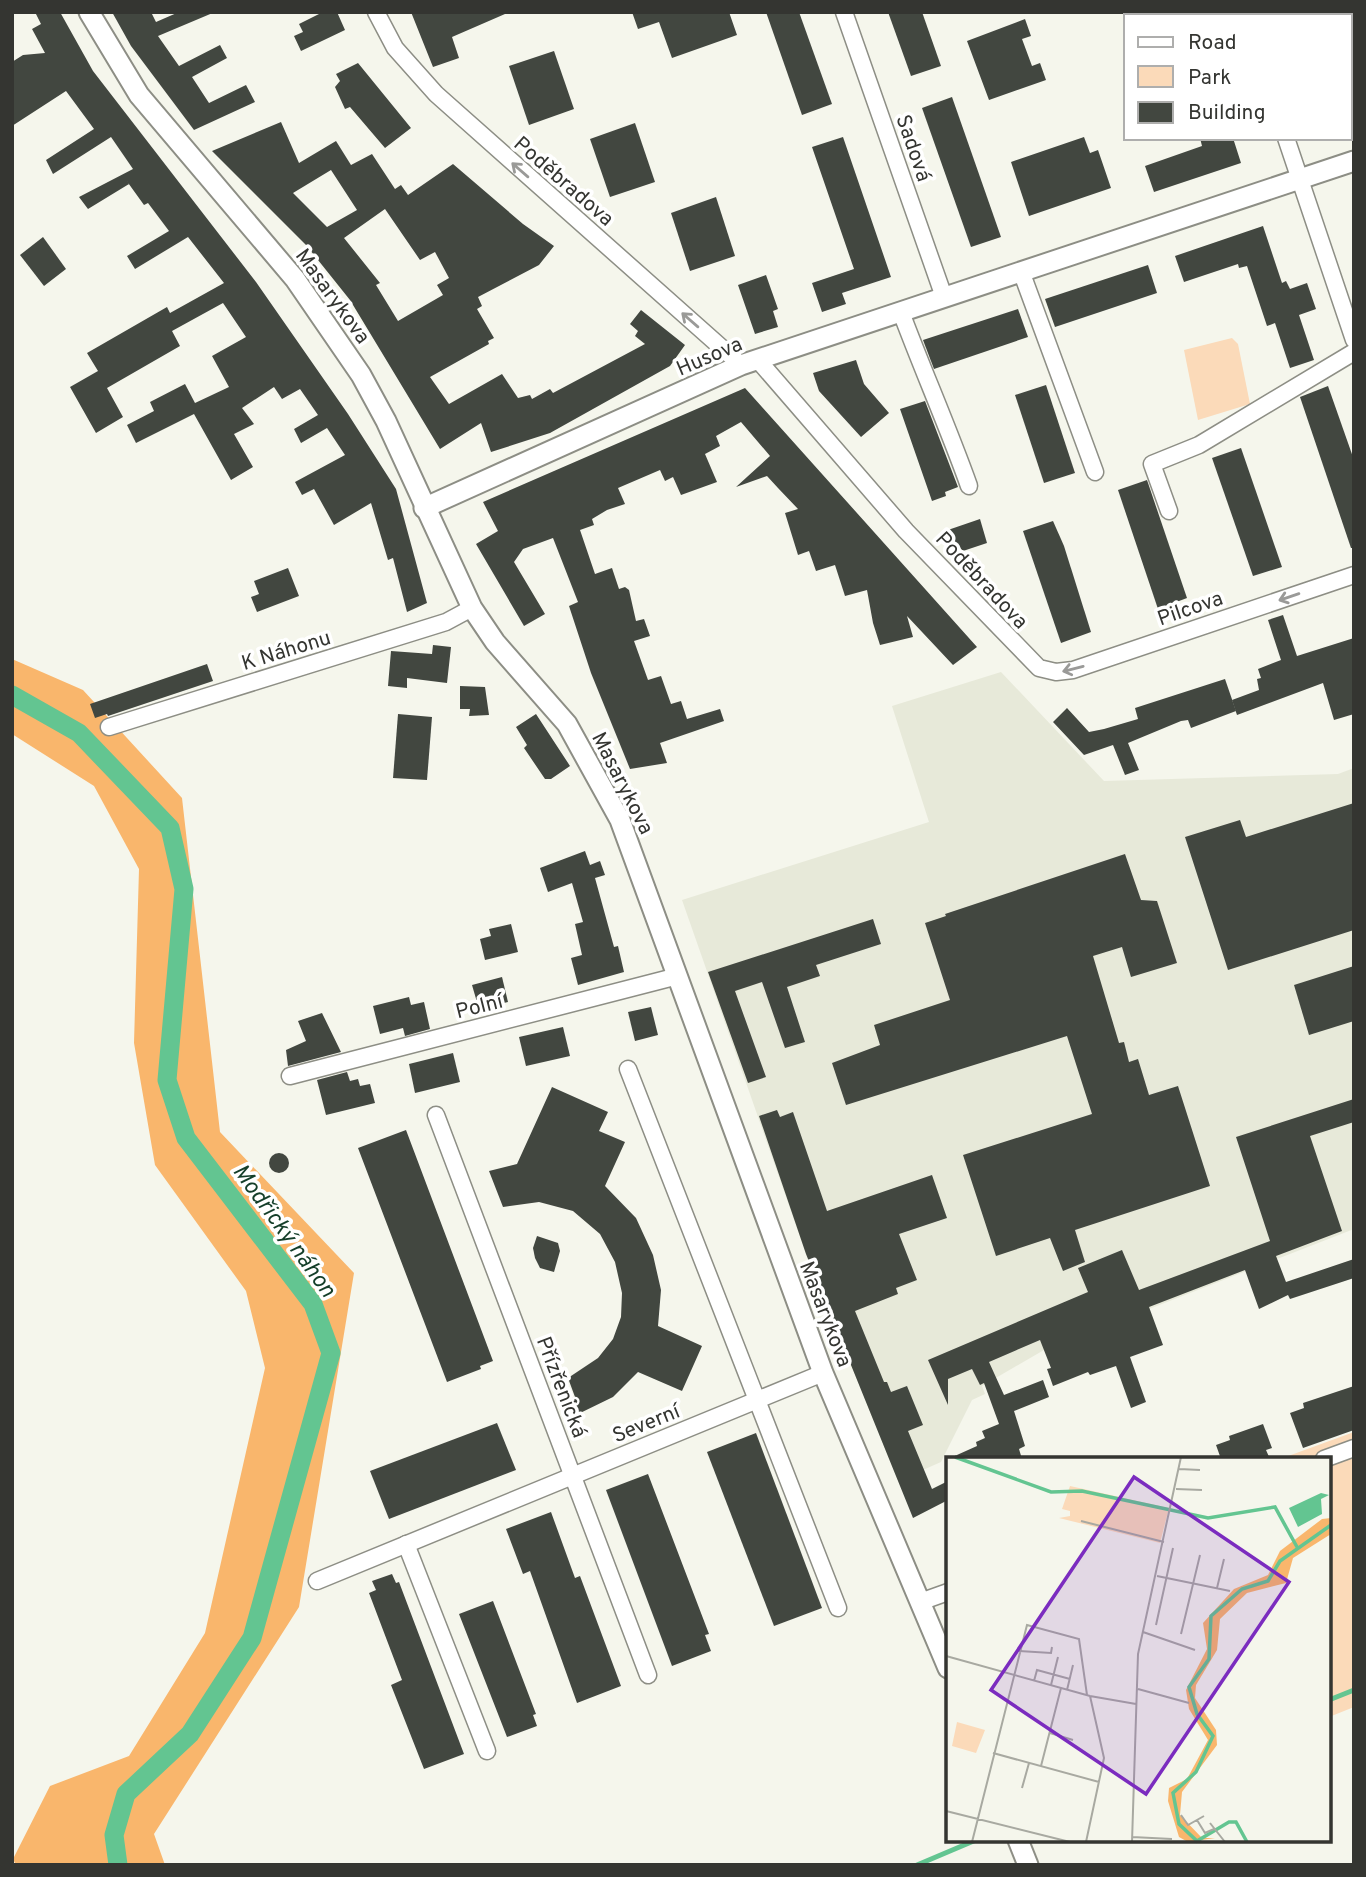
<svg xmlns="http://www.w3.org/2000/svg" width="1366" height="1877" font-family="Overpass,sans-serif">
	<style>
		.built { fill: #e7e9d9 }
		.green { fill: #fbdab9 }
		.forest { fill: #f9b66c }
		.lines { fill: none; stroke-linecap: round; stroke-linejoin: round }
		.stream { stroke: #63c591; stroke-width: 5 }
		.canal { stroke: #63c591; stroke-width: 19 }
		.building { fill: #424740; fill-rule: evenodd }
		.minor-casing { stroke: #8d8e85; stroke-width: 19 }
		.tertiary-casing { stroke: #8d8e85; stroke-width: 23 }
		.minor { stroke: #fff; stroke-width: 16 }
		.tertiary { stroke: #fff; stroke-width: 19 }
		.oneway { stroke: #9a9a98 }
		.labels { text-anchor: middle; stroke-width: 7; stroke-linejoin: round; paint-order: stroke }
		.street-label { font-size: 21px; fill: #343531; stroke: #fff }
		.water-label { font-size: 23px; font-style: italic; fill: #143e29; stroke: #fff }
		.inset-river { fill: none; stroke: #63c591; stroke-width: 3.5 }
		.inset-road { fill: none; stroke: #a8a9a1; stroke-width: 2 }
		.view { fill: #7b2cbf; fill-opacity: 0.15; stroke: #7b2cbf; stroke-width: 3.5 }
		.inset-edge { fill: none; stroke: #343531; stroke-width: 3.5 }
	</style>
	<rect width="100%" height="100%" fill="#f5f6ec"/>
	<path class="built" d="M1001,672l103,109 234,-7 16,-6v461l-310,121 -62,36 3,8 -13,6 -31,62 -43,19 -92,-227 -124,-354 247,-78 -37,-116z"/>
	<g class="green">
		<path d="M1232,338l6,6 12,60 -52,16 -14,-70z"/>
		<path d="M1354,1432v275l-25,10v-258h-49z"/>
	</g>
	<path class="forest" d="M12,659l71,31 99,108 38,334 134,141 -55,334 -145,227 11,31h-149l-3,-6 37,-73 79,-30 76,-123 60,-265 -19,-77 -91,-126 -21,-122 5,-174 -45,-83 -82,-52z"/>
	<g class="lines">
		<g class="stream">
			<path d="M1329,1700l25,-10"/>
			<path d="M917,1865l59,-25"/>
		</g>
		<path class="canal" d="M12,695l67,38 91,95 14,61 -17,191 19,58 127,166 18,49 -79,285 -62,96 -64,60 -12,41 4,30"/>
	</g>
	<g class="building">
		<path d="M35,12h25l33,59 163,211 92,132 48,75 31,114 -20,9 -14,-54 -5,2 -17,-57 -37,22 -20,-36 -12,6 -7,-13 50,-27 -18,-27 -26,15 -7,-14 24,-14 -18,-26 -18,10 -8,-12 -32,21 12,16 -20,10 19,33 -22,13 -37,-66 -58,29 -9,-18 27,-14 -4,-9 35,-18 10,19 34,-16 -17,-31 34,-19 -23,-34 -51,28 8,15 -73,42 16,29 -27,16 -26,-46 28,-16 -11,-18 80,-46 3,6 54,-30 -36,-46 -53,32 -8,-13 42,-25 -21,-28 -4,2 -18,-25 3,4 -41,25 -9,-12 54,-28 -22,-32 -58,37 -7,-14 48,-31 -28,-38 -54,35v-64l11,-7 22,-2 -13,-24 9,-5z"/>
		<path d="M112,12h39l5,10 23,-10h36l-57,24 21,30 41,-21 7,13 -35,19 17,26 37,-18 9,17 -61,28 -63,-84z"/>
		<path d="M323,12h14l8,18 -44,21 -7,-15 9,-4 -4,-8z"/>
		<path d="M411,12h94v2l-53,23 7,21 -26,9z"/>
		<path d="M632,12h97l8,23 -65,23 -13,-36 -21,7z"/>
		<path d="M766,12h33l33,92 -30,11z"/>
		<path d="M888,12h34l19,54 -30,10z"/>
		<path d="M1025,19l6,17 -9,3 10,27 8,-3 6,17 -57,20 -22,-59z"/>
		<path d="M554,51l20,58 -45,16 -20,-59z"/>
		<path d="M358,63l53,65 -26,20 -35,-41 -5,2 -10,-22 5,-6 -4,-7z"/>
		<path d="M952,97l49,140 -30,10 -49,-139z"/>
		<path d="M281,122l18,41 37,-22 15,24 21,-11 23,35 6,-4 7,10 45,-31 70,60 31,22 -15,19 -61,32 4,9 -5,3 17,29 -6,3 1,3 -59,33 19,27 53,-30 16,24 12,-3 2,4 18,-10 3,4 92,-49 -10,-8 3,-5 -8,-7 11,-14 44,35 -15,21 -120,67 -59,19 -10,-29 -41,26 -90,-149 -44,-55 -94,-94zM331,170l26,40 -30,17 -34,-34zM385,209l35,51 15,-8 14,26 -12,7 6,10 -45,26 -22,-36 4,-2 -36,-45z"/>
		<path d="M635,123l20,59 -45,15 -20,-58z"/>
		<path d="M843,137l48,140 -49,16 4,11 -24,8 -10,-29 42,-14 -42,-122z"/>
		<path d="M1084,137l6,16 8,-3 13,38 -82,28 -18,-54z"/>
		<path d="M1200,138h33l8,25 -87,29 -9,-26 57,-20z"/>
		<path d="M716,197l19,59 -45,15 -19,-58z"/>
		<path d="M1263,226l19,57 4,-2 4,8 17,-6 9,26 -17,6 15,45 -24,8 -15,-45 -8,3 -20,-60 -8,2 -1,-4 -54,18 -9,-26z"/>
		<path d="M43,237l23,32 -22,17 -24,-31z"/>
		<path d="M1148,265l9,28 -102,34 -10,-28z"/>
		<path d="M766,275l12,34 -5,2 5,16 -23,7 -17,-49z"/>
		<path d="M1018,309l10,28 -94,32 -11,-29z"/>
		<path d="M856,360l8,24 25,29 -28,24 -42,-46 -6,-18z"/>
		<path d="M1046,385l29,88 -31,10 -29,-88z"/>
		<path d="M1328,386l26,74v88h-3l-51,-151z"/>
		<path d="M745,388l232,259 -24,18 -46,-49 6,21 -33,8 -7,-22 -6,-33 -22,6 -10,-31 -19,6 -7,-20 -11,4 -13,-42 13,-4 -20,-21 -11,-12 -31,11 34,-31 -29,-34 -25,14 4,10 -15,8 12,28 -36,13 -8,-18 -8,4 -5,-11 -42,18 7,16 -18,6 -15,9 2,6 -14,5 15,44 17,-6 7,21 6,-2 4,3 7,31 8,-2 6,17 -16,5 14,39 13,-4 10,28 10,-3 6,18 33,-10 4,12 -64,22 7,20 -37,6 -39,-96 -22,-67 9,-4 -25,-64 -30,11 -9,13 31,52 -21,12 -48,-82 22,-13 -15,-29z"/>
		<path d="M925,401l33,86 -13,5 1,4 -14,5 -32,-92z"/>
		<path d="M1241,448l41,119 -29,9 -41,-118z"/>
		<path d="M1147,480l40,118 -29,11 -40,-119z"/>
		<path d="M980,519l7,24 -24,8 -18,-20z"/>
		<path d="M1053,521l11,25 27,86 -30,11 -38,-112z"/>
		<path d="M288,568l11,28 -42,16 -6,-15 8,-3 -5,-13z"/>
		<path d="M1283,615l14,41 57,-18v76l-20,6 -11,-37 -86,32 -5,-15 27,-10 -2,-11 4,-1 -3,-9 23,-9 -13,-40z"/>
		<path d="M433,645l18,2 -4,36 -40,-5v10l-19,-2 3,-35 41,3z"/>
		<path d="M207,664l6,17 -105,35 -1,-2 -12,4 -5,-14z"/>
		<path d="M1225,679l11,32 -45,17 -3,-8 -7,1 -53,22 11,27 -14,5 -12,-30 -29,10 -31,-33 14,-14 22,24 15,-3 34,-10 -3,-11z"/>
		<path d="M460,686l25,1 4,28 -20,1 1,-7h-10z"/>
		<path d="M398,714l34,3 -5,63 -34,-2z"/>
		<path d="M536,714l34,52 -19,13h-6l-21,-31 3,-3 -11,-18z"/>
		<path d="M1354,803v127l-126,40 -43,-133 55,-17 6,17z"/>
		<path d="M585,851l5,14 10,-4 5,14 -10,3 19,69 4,-1 6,26 -46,13 -7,-27 11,-3 -7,-31 8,-2 -11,-39 -24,9 -8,-24z"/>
		<path d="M1125,854l16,46 16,1 20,62 -46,14 -9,-30 -29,9 26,87 5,-1 5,20 9,-3 11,36 29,-9 32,100 -135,44 10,32 -22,9 -13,-33 -54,18 -33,-101 129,-41 -25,-78 -221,69 -14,-42 48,-18 -6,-20 76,-25 -25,-77 21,-7 -1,-2z"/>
		<path d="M873,919l8,25 -65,21 4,11 -33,11 18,55 -20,6 -23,-66 -27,9 31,86 -18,6 -40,-111z"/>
		<path d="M511,924l7,28 -33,8 -5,-21 11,-3 -2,-7z"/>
		<path d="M1354,966v55l-45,14 -15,-50z"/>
		<path d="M502,977l6,25 -29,7 -7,-24z"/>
		<path d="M409,997l2,8 13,-3 6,27 -25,7 -2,-8 -23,6 -7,-28z"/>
		<path d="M651,1007l7,28 -23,6 -7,-29z"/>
		<path d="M322,1013l19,39 -53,14 -2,-16 20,-9 -8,-20z"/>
		<path d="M563,1027l7,29 -44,10 -7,-29z"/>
		<path d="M453,1053l7,29 -45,11 -6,-29z"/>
		<path d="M347,1072l3,9 8,-2 2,7 10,-2 5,19 -49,12 -9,-35z"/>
		<path d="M552,1087l56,25 -9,19 26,11 -20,44 31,32 17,37 8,35 -3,36 44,20 -20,45 -44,-19 -25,25 -39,19 -6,-17 7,-2 -7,-19 30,-20 15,-19 8,-22 1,-24 -7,-31 -15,-28 -27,-23 -34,-9 -36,5 -14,-36 28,-7z"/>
		<path d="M1354,1099v23l-44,14 32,95 -66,25 10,26 68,-23v19l-64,21 -2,-4 -29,14 -14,-39 -96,37 14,38 -33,12 16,45 -15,6 -15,-42 -26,9 -2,-3 -35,14 -6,-17 4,-1 -11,-28 -51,22 15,33 39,-15 6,17 -35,14 11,35 -6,3 3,10h-74l29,-13 -1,-4 9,-4 -3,-7 17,-7 -15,-41 -4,2 -8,-16 -24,10v26l-20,-45 160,-68 -10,-24 44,-18 17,40 131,-49 -34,-104z"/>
		<path d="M777,1110l3,7 13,-5 34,99 105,-36 15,43 -48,16 18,46 -21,8 2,6 -43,17 29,71h3l4,10 16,-6 16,39 -15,6 24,58 16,-8v19l-35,18 -107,-264 -47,-138z"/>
		<path d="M406,1130l87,231 -13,5 1,3 -34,13 -89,-234z"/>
		<circle cx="279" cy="1163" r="10"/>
		<path d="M537,1236l21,7 2,8 -6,21 -14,-4 -5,-10 -2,-10z"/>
		<path d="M1354,1386v44l-51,18 -13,-35 14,-5 -1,-5z"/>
		<path d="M497,1423l19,47 -127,49 -19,-48z"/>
		<path d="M1263,1424l9,24 -6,2 4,9h-49l-5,-14 14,-5 -1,-4z"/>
		<path d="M756,1433l66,175 -48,18 -67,-174z"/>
		<path d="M648,1474l61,160 -4,1 6,16 -39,15 -66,-176z"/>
		<path d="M551,1512l24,66 5,-2 41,110 -44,17 -47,-132 -7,3 -17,-45z"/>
		<path d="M392,1574l4,9 3,-1 65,172 -40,15 -33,-84 11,-5 -33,-87 7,-3 -4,-9z"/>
		<path d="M493,1601l43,113 -3,1 4,11 -30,11 -48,-123z"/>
	</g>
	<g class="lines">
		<defs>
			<g id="minor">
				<path d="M376,12l19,36 41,46 305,271"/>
				<path d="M844,12l100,285"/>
				<path d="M1239,12l1,4"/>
				<path d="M1286,138l68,202"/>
				<path d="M1021,271l74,201"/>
				<path d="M901,312c22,59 47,115 68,174"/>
				<path d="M758,360l148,171 133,137 17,4 17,-2 281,-95"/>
				<path d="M1169,511l-17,-47 47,-19 155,-93"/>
				<path d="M109,727l337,-105 26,-14"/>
				<path d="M628,1069l210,539"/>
				<path d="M290,1076l388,-100"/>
				<path d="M436,1115l212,560"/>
				<path d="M1324,1459l30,-11"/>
				<path d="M406,1544l81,207"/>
				<path d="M317,1581l506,-208"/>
				<path d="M920,1602l28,-10"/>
			</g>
			<g id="tertiary">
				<path d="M89,12l50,83 156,184 66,96 25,46 86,187 23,34 72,82 53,96 203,553 125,295"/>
				<path d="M424,508l317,-143 613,-204"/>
				<path d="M1018,1840l10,25"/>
			</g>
		</defs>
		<use href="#minor" class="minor-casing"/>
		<use href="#tertiary" class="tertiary-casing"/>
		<use href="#minor" class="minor"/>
		<use href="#tertiary" class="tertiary"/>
	</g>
	<defs><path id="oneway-shaft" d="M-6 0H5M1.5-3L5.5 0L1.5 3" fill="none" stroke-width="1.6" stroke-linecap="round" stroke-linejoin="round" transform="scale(1.75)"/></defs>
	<g class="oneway">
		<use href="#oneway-shaft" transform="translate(520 170) rotate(-139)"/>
		<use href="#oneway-shaft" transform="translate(690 320) rotate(-139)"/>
		<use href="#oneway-shaft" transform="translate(1289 597) rotate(161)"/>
		<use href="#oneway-shaft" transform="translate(1073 669) rotate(166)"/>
	</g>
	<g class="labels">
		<g class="street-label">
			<text transform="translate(914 148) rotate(71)" y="7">Sadová</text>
			<text transform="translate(564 181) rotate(41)" y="7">Poděbradova</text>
			<text transform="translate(333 296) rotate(54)" y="7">Masarykova</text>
			<text transform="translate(709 356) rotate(-23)" y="7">Husova</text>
			<text transform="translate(982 580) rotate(47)" y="7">Poděbradova</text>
			<text transform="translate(1190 608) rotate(-19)" y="7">Pilcova</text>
			<text transform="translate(286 650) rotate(-17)" y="7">K Náhonu</text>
			<text transform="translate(623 783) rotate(63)" y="7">Masarykova</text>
			<text transform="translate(479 1006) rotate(-14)" y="7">Polní</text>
			<text transform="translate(826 1314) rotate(69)" y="7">Masarykova</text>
			<text transform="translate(562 1387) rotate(69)" y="7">Přízřenická</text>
			<text transform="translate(646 1423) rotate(-22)" y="7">Severní</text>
		</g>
		<g class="water-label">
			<text transform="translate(285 1230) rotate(54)" y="8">Modřický náhon</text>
		</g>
	</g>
	<g transform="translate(946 1457)">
		<rect width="385" height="385" fill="#f5f6ec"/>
		<path d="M124,29l99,22 -9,35 -101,-25 11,-2v-5l-8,-2zM11,265l28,8 -9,23 -24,-7z" fill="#fbdab9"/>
		<path d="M385,61v16l-38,24 -7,25 -39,10 -27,26 -3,31 -21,35 -1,13 21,32 1,15 -35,47 -2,23 22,23h13l-27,4 -9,-5 -11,-36 1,-13 18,-9 21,-39 -19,-31 -3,-19 21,-41 -4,-26 31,-34 34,-14 12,-24 42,-32z" fill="#f9b66c"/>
		<path d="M375,36l8,2 -8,4 1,15 -24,13 -9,-19z" fill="#63c591"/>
		<path class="inset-river" d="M9,0l96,35 31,-1 126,27 67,-11 22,40M301,385l-11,-20h-7l-32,19 -18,-17 -6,-31 23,-21 17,-36 -16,-22 -8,-27 20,-28 2,-43 31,-27 26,-8 12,-20 51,-36"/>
		<path class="inset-road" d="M233,12l21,1M230,32l26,1M135,64l83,21M211,119l73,15M271,131l7,-29M210,168l17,-77M197,175l52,18M235,177l19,-79M73,194l32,2 1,-6M0,199l144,40 46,8M88,224l3,-11 33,9M105,228l7,-28M192,232l51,14M121,233l6,-25M104,276l23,7M47,296l106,29M95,309l20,-78M76,331l7,-25M0,354l124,31M235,358l7,10 16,-9M251,363l8,13 9,-4M264,366l15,19M186,380l40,2M26,385l55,-217 52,14 8,56M140,385l18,-84 -14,-62M186,385l6,-188 43,-197"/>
		<path class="view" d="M188,20l155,105 -143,212 -155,-104z"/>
		<rect width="385" height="385" class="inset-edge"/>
	</g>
	<rect width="1366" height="1877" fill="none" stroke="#343531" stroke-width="28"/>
	<rect x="1124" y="14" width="228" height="126" fill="#ffffff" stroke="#aeaead" stroke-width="2"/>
	<rect x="1138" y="37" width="35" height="10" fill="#ffffff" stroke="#aeaead" stroke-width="2"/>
	<text x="1188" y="49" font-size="21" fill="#343531">Road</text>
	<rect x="1138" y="66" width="35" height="21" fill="#fbdab9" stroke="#aeaead" stroke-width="2"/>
	<text x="1188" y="84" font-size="21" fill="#343531">Park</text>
	<rect x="1138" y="102" width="35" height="21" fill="#424740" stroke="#aeaead" stroke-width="2"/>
	<text x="1188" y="119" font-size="21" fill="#343531">Building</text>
</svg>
